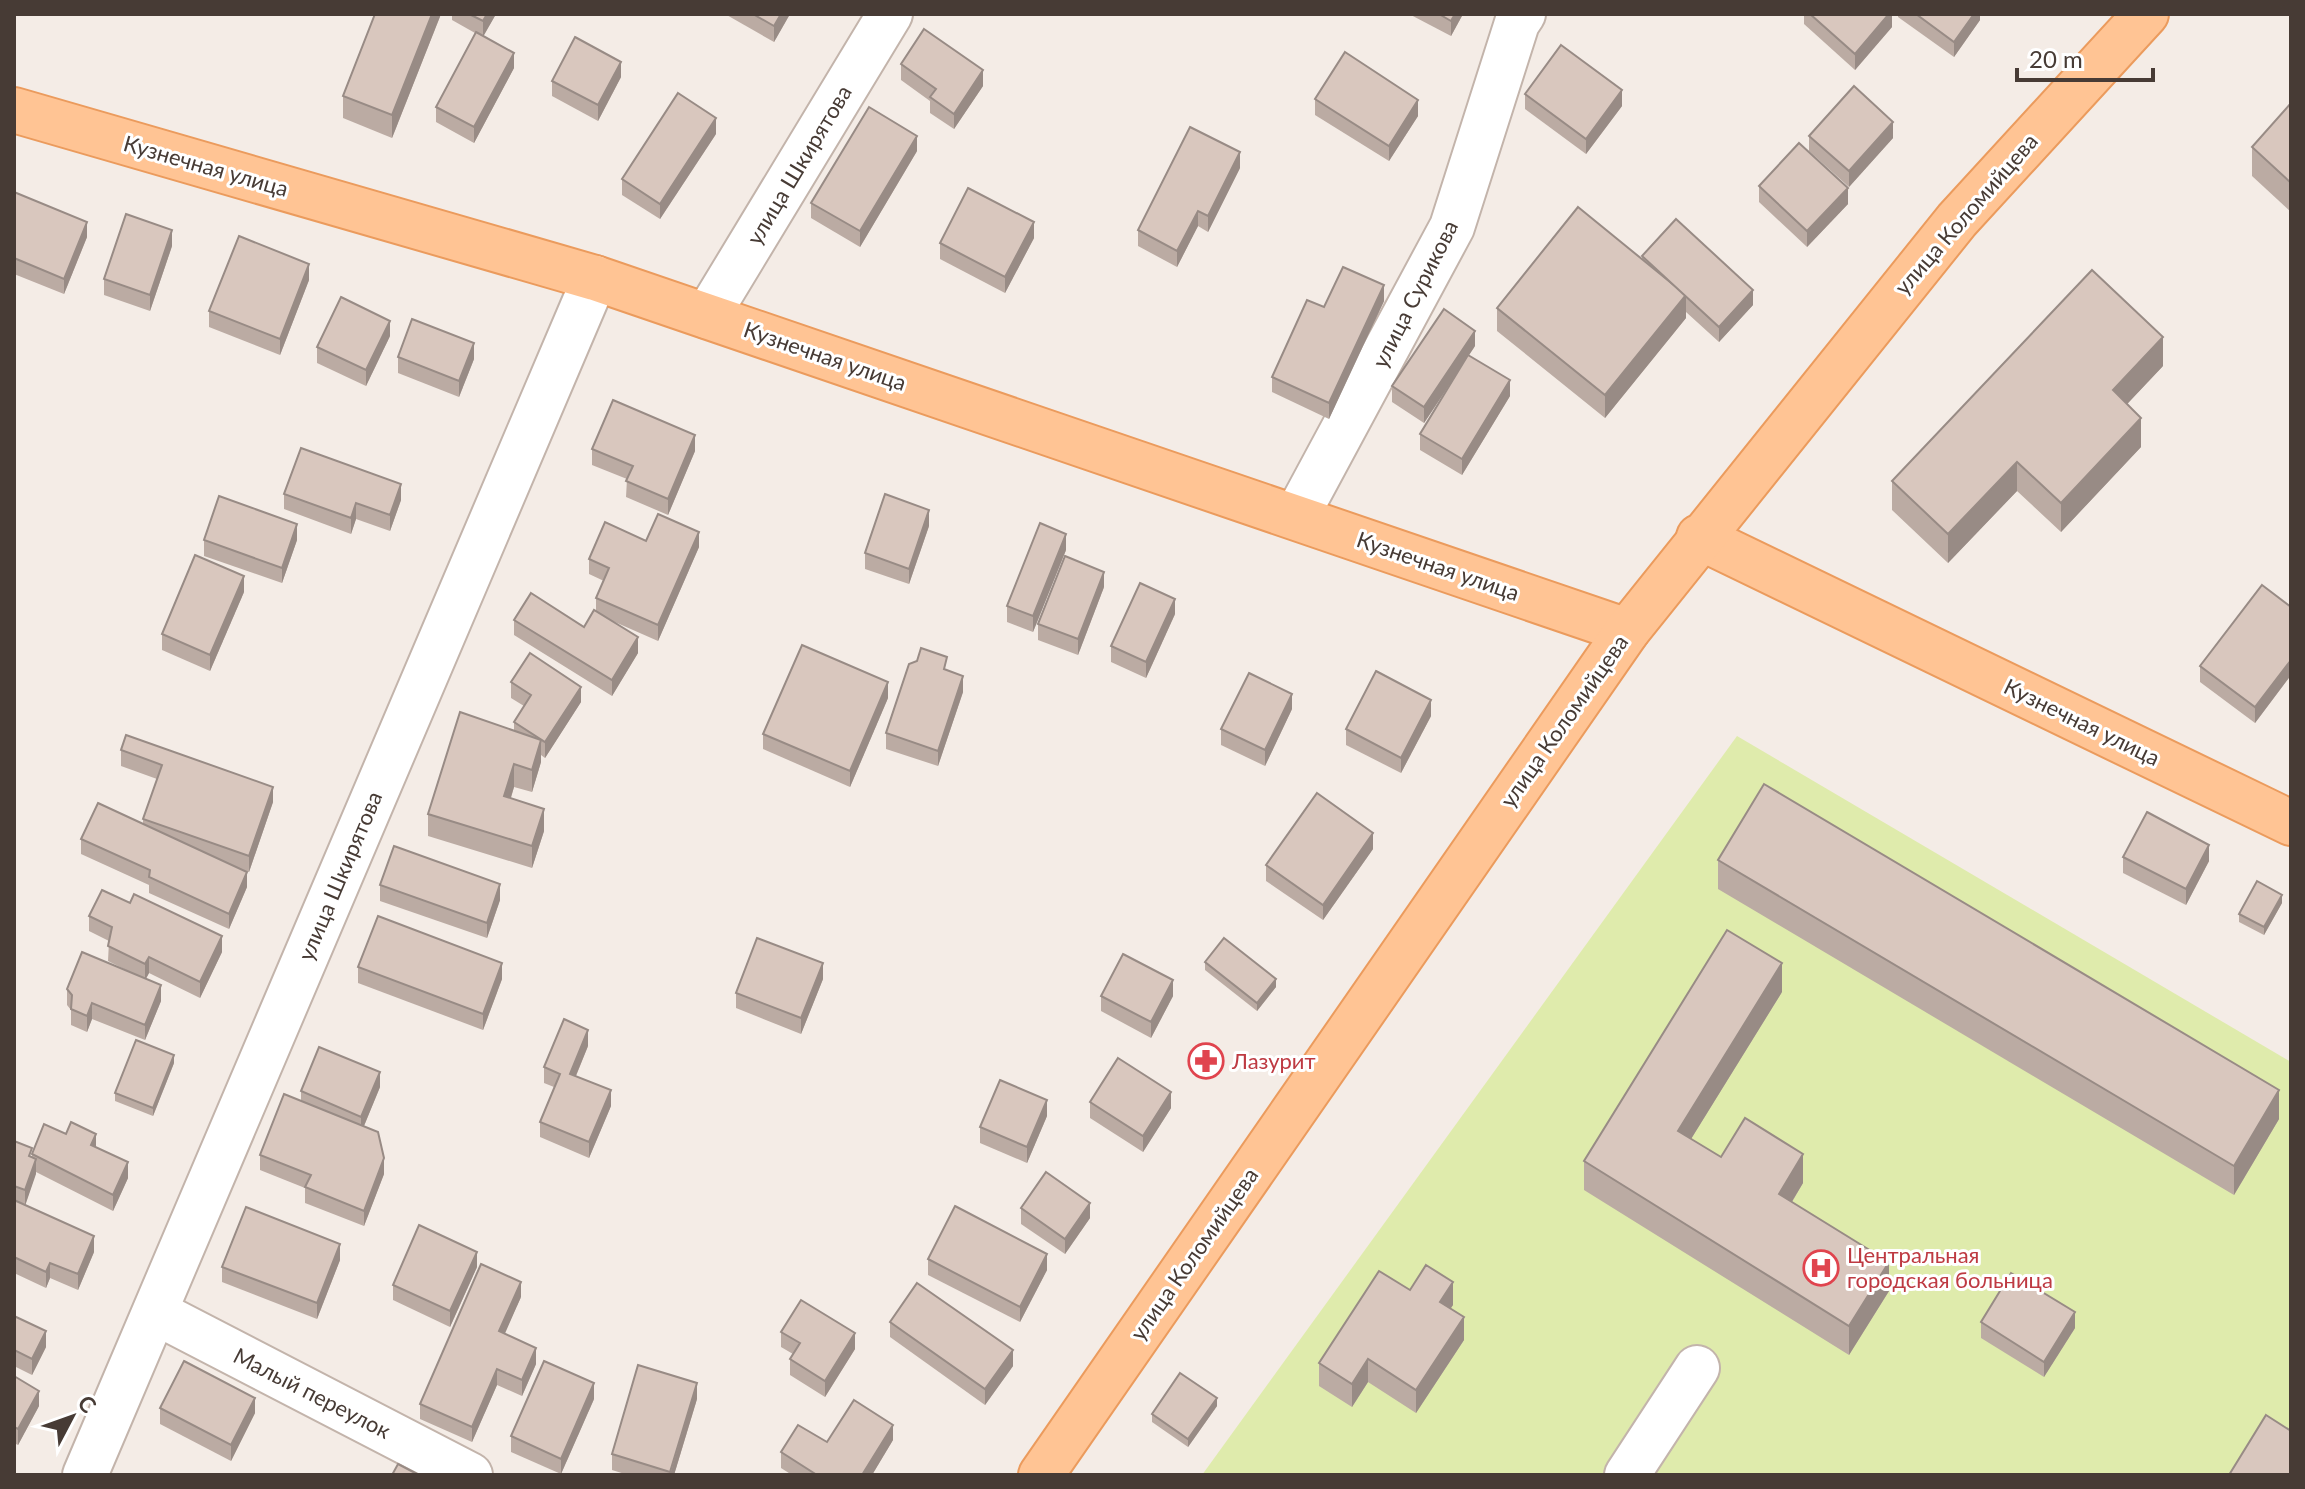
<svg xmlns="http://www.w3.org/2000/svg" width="2305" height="1489" font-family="Lato,sans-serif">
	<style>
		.green { fill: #dfebac }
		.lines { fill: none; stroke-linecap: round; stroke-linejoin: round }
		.minor-casing { stroke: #c3b4ab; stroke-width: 48 }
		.major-casing { stroke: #eb9b5d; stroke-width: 48 }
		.minor { stroke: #fff; stroke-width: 44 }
		.major { stroke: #ffc494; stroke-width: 44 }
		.wall { fill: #bbaba3 }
		.shaded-wall { fill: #988b85 }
		.building { fill: #d9c7be; stroke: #988b85; stroke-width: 2 }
		.labels { text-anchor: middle; stroke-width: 6; stroke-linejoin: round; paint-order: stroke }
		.street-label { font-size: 22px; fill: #473b35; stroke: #fff }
		.health-label { font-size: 22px; fill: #be3a42; stroke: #fff; text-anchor: start }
	</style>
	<rect width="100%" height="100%" fill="#f4ece6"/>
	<path class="green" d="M1737,736l554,326v413h-1089z"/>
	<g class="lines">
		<defs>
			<g id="minor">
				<path d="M707,316l183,-302"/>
				<path d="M1296,517l156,-290 65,-204 6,-9"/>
				<path d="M155,1312l315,163"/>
				<path d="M85,1475l510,-1197"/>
				<path d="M1627,1475l70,-107"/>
			</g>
			<g id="major">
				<path d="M14,110l581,168 1032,353"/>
				<path d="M1699,537l592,286"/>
				<path d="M1041,1475l586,-844 330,-411 189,-206"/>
			</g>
		</defs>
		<use href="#minor" class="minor-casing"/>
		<use href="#major" class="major-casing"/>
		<use href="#minor" class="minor"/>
		<use href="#major" class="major"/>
	</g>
	<g class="wall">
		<path d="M441,14l-49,124 -49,-20v-22z"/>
		<path d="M452,14h44l-13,22 31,32 -40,75 -38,-21v-15l39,-74 -23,-13z"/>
		<path d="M725,14h65l-16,28z"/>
		<path d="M1409,14h54l-12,22z"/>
		<path d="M1804,14h88v13l-37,43 -51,-46z"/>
		<path d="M1898,14h82v6l-26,37 -56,-40z"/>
		<path d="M901,64l82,22 -29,43 -24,-16v-12l-29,-21z"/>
		<path d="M621,77l-23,44 -46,-25v-15z"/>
		<path d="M1525,94l97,12 -36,48 -61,-45z"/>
		<path d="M1315,99l103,17 -29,45 -74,-46z"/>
		<path d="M2291,103v109l-39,-36v-29z"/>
		<path d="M716,134l-56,85 -38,-24v-16z"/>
		<path d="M1809,136l84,2 -44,49 -40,-36z"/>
		<path d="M917,151l-57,96 -49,-29v-15z"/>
		<path d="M1240,168l-32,64 -10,-6 -21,41 -39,-21v-16z"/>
		<path d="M1759,186l89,18 -41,43 -48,-45z"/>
		<path d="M14,192l73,45 -23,57 -50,-20z"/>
		<path d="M1034,238l-29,55 -65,-34v-16z"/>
		<path d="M172,246l-22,65 -46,-16v-16z"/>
		<path d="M1642,256l111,49 -34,37 -33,-30v6l-81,100 -108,-87v-23l145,-49z"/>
		<path d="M309,280l-29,75 -71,-28v-16z"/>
		<path d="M1384,301l-55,118 -57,-27v-15l52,-70z"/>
		<path d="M390,336l-24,50 -49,-23v-16z"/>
		<path d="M1475,346l-6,9 41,41 -48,79 -42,-25v-16l37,-60 -33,49 -32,-21v-16z"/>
		<path d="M398,357l76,2 -15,38 -61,-24z"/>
		<path d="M2163,366l-36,38 14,43 -80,85 -44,-41 -69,72 -56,-53v-29z"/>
		<path d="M592,449l103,2 -27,64 -42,-18 1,-18 -35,-14z"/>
		<path d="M284,494l117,6 -11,31 -34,-12 -5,15 -67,-25z"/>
		<path d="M929,526l-20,58 -44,-15v-16z"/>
		<path d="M204,540h93l-15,43 -78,-27z"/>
		<path d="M646,541l53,6 -41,94 -50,-22 30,34 -26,43 -98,-61v-15l70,7 12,-15v-14l8,-17 -15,-7v-15z"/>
		<path d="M1066,550l-33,82 -26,-10v-16z"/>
		<path d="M1104,587l-26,68 -40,-15v-16z"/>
		<path d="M244,592l-34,79 -48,-21v-16z"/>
		<path d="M2291,607v68l-36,48 -55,-41v-16z"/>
		<path d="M1175,614l-29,64 -35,-16v-16z"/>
		<path d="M947,670l16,22 -25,74 -52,-17v-16z"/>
		<path d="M511,682l70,20 -36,56 -4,-3v7l-9,30 -18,-5 -3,11 33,33 -12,37 -104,-32v-22l86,-84v-8l10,-16 -13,-8z"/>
		<path d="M888,698l-38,89 -87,-38v-15z"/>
		<path d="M1292,709l-27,57 -44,-21v-16z"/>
		<path d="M1431,716l-30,57 -55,-28v-16z"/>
		<path d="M121,750l152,52 -24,70 -4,-1 2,16 -18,42 -80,-36v-8l-68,-31v-15l62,-15v-5l14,-40 -36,-13z"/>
		<path d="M1373,849l-50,71 -57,-39v-16z"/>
		<path d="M2123,857l86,4 -23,44 -63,-32z"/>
		<path d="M1718,860l561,259 -45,76 -516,-306z"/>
		<path d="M380,885l120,15 -13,38 -107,-37z"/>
		<path d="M2282,903l-18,32 -25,-13v-8z"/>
		<path d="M89,916l133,36 -22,46 -51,-25 -3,6 15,22 -16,39 -53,-21 -5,13 -16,-7v-15l-4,-5v-16l67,-15 -26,-13 1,-20 -20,-10z"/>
		<path d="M1205,962l71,25 -19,24 -52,-41z"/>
		<path d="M358,967l144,12 -19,51 -125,-47z"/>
		<path d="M823,979l-22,55 -65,-26v-15z"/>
		<path d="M1782,992l-91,147 30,18 82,26 -11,19 97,89 -40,64 -265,-165v-29z"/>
		<path d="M1101,996h72l-22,42 -50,-27z"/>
		<path d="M588,1046l-12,30 35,30 -22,52 -49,-21v-15l14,-35 -10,-4v-16z"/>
		<path d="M174,1063l-21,53 -38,-15v-8z"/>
		<path d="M380,1087l-16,39 20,48 -20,52 -59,-23v-15l-45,-18v-15l41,-55v-9z"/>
		<path d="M1090,1102l81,6 -28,44 -53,-34z"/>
		<path d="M1047,1116l-20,47 -47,-20v-16z"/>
		<path d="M14,1141l18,16v-3l64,-7 32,31 -15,33 -77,-39 -11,33 69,47 -16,38 -28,-12 -4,10 -32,-15z"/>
		<path d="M1021,1208l69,10 -25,36 -44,-30z"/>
		<path d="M928,1259l119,11 -27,52 -92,-47z"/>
		<path d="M340,1260l-23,59 -95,-37v-15z"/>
		<path d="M477,1267l-27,60 -57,-27v-15z"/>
		<path d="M1410,1290l43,15 -3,3 14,32 -48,73 -48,-31 -16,25 -33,-21v-23z"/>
		<path d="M521,1297l-17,37 32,30 -14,32 -25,-11 -25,57 -52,-23v-15z"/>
		<path d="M14,1316l32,31 -14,28 -18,-9z"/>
		<path d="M890,1322l123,44 -28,39 -95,-68z"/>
		<path d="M1981,1322l94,6 -31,49 -63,-39z"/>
		<path d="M781,1332l74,17 -30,48 -35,-22v-16l3,-5 -12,-7z"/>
		<path d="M14,1376l25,30 -21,39 -4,-2z"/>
		<path d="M594,1399l-33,75 -50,-22v-16z"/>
		<path d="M697,1399l-23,76h-46l-16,-5v-16z"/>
		<path d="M1217,1406l-29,41 -36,-25v-8z"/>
		<path d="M160,1408l95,5 -24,48 -71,-37z"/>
		<path d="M893,1440l-21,35h-80l-11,-7v-16l46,-10z"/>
	</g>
	<g class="shaded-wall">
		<path d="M432,14h9l-49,124v-23z"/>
		<path d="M487,14h9l-13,23v-16z"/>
		<path d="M781,14h9l-16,28v-16z"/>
		<path d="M1455,14h8l-12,22v-15z"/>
		<path d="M1889,14h3v13l-37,43v-16z"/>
		<path d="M1974,14h6v6l-26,37v-15z"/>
		<path d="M514,53v15l-40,75v-16z"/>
		<path d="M621,62v15l-23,44v-16z"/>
		<path d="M983,70v16l-29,43v-15z"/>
		<path d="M1622,90v16l-36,48v-15z"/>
		<path d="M1418,100v16l-29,45v-15z"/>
		<path d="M716,118v16l-56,85v-15z"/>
		<path d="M1893,122v16l-44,49v-16z"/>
		<path d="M917,136v15l-57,96v-16z"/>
		<path d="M1240,152v16l-32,64v-16z"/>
		<path d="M1848,188v16l-41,43v-16z"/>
		<path d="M1198,211v15l-21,41v-16z"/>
		<path d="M87,222v15l-23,57v-15z"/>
		<path d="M1034,222v16l-29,55v-16z"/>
		<path d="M172,230v16l-22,65v-16z"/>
		<path d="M309,264v16l-29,75v-16z"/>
		<path d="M1384,285v16l-55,118v-16z"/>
		<path d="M1753,290v15l-34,37v-15z"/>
		<path d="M1686,295v23l-81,100v-23z"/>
		<path d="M390,321v15l-24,50v-16z"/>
		<path d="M1475,331v15l-51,77v-16z"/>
		<path d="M2163,337v29l-50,53v-29z"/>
		<path d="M474,343v16l-15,38v-16z"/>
		<path d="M1510,380v16l-48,79v-16z"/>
		<path d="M2141,418v29l-80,85v-29z"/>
		<path d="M695,435v16l-27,64v-16z"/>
		<path d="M2017,462v29l-69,72v-29z"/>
		<path d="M401,484v16l-11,31v-16z"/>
		<path d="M356,503v16l-5,15v-16z"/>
		<path d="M929,510v16l-20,58v-15z"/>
		<path d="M297,524v16l-15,43v-15z"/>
		<path d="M699,532v15l-41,94v-16z"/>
		<path d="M1066,534v16l-33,82v-16z"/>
		<path d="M1104,572v15l-26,68v-16z"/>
		<path d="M244,576v16l-34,79v-16z"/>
		<path d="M1175,599v15l-29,64v-16z"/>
		<path d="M638,637v16l-26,43v-16z"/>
		<path d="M2291,660v15l-36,48v-16z"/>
		<path d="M963,676v16l-25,74v-15z"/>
		<path d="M888,682v16l-38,89v-16z"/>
		<path d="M581,687v15l-36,56v-16z"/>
		<path d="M1292,694v15l-27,57v-16z"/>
		<path d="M1431,700v16l-30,57v-15z"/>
		<path d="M541,740v22l-9,30v-22z"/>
		<path d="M514,764v23l-10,32v-23z"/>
		<path d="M273,787v15l-24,70v-16z"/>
		<path d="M544,809v22l-12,37v-22z"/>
		<path d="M1373,833v16l-50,71v-15z"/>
		<path d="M2209,845v16l-23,44v-16z"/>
		<path d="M247,872v15l-18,42v-15z"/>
		<path d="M500,884v16l-13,38v-15z"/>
		<path d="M2282,895v8l-18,32v-8z"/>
		<path d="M222,936v16l-22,46v-16z"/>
		<path d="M149,957v16l-4,7v-16z"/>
		<path d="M502,963v16l-19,51v-16z"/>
		<path d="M823,963v16l-22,55v-16z"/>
		<path d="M1782,963v29l-104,168v-29z"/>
		<path d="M1276,979v8l-19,24v-8z"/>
		<path d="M1173,980v16l-22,42v-16z"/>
		<path d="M161,985v16l-16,39v-15z"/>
		<path d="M92,1003v16l-5,13v-16z"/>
		<path d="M588,1030v16l-18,44v-16z"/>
		<path d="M174,1055v8l-21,53v-8z"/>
		<path d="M380,1072v15l-19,46v-16z"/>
		<path d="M611,1090v16l-22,52v-16z"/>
		<path d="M2279,1090v29l-45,76v-29z"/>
		<path d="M1171,1092v16l-28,44v-16z"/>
		<path d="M1047,1100v16l-20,47v-16z"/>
		<path d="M96,1134v16l-5,-5z"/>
		<path d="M1803,1154v29l-24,40v-29z"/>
		<path d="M384,1158v16l-20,52v-15z"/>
		<path d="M36,1159v15l-11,32v-16z"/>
		<path d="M128,1162v16l-15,33v-16z"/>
		<path d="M1090,1203v15l-25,36v-15z"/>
		<path d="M94,1236v16l-16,38v-16z"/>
		<path d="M340,1244v16l-23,59v-16z"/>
		<path d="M477,1252v15l-27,60v-16z"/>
		<path d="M1047,1254v16l-27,52v-15z"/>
		<path d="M1889,1262v29l-40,64v-29z"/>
		<path d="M50,1263v15l-4,10v-16z"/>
		<path d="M521,1282v15l-22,50v-16z"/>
		<path d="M1453,1282v23l-13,20v-23z"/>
		<path d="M2075,1312v16l-31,49v-15z"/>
		<path d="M1464,1317v23l-48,73v-23z"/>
		<path d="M46,1331v16l-14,28v-16z"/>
		<path d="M855,1333v16l-30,48v-16z"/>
		<path d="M536,1348v16l-14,32v-16z"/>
		<path d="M1013,1350v16l-28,39v-16z"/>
		<path d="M1368,1359v23l-16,25v-23z"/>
		<path d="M497,1369v16l-25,57v-15z"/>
		<path d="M594,1383v16l-33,75v-15z"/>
		<path d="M697,1383v16l-23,76h-4z"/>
		<path d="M39,1391v15l-21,39v-16z"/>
		<path d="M255,1398v15l-24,48v-16z"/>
		<path d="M1217,1398v8l-29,41v-8z"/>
		<path d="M893,1425v15l-21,35h-10z"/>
	</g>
	<g class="building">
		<path d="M375,14h57l-40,101 -49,-19z"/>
		<path d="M469,14h18l-4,7z"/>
		<path d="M753,14h28l-7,12z"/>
		<path d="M1439,14h16l-4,7z"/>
		<path d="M1810,14h79l-34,40z"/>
		<path d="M1916,14h58l-20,28z"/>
		<path d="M924,29l59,41 -29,44 -24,-17 6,-8 -35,-25z"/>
		<path d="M476,32l38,21 -40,74 -38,-20z"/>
		<path d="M575,37l46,25 -23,43 -46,-24z"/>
		<path d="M1561,45l61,45 -36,49 -61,-45z"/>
		<path d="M1345,52l73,48 -29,46 -74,-47z"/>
		<path d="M1854,86l39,36 -44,49 -40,-35z"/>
		<path d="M678,93l38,25 -56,86 -38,-25z"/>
		<path d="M2291,103v80l-39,-36z"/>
		<path d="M869,107l48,29 -57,95 -49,-28z"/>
		<path d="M1190,127l50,25 -32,64 -10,-5 -21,40 -39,-21z"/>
		<path d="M1799,143l49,45 -41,43 -48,-45z"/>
		<path d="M968,188l66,34 -29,55 -65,-34z"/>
		<path d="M14,192l73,30 -23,57 -50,-21z"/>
		<path d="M1578,207l108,88 -81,100 -108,-87z"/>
		<path d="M126,214l46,16 -22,65 -46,-16z"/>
		<path d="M1676,219l77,71 -34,37 -77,-71z"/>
		<path d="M239,236l70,28 -29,75 -71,-28z"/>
		<path d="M1343,267l41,18 -55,118 -57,-26 35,-77 17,7z"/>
		<path d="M2092,270l71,67 -50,53 28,28 -80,85 -44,-41 -69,72 -56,-53z"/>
		<path d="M341,297l49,24 -24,49 -49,-23z"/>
		<path d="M1444,309l31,22 -51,76 -32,-21z"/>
		<path d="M412,319l62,24 -15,38 -61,-24z"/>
		<path d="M1468,355l42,25 -48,79 -42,-25z"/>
		<path d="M613,400l82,35 -27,64 -42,-18 7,-15 -41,-17z"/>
		<path d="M301,448l100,36 -11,31 -34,-12 -5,15 -67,-24z"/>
		<path d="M885,494l44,16 -20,59 -44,-16z"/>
		<path d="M219,496l78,28 -15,44 -78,-28z"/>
		<path d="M658,514l41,18 -41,93 -62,-27 13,-30 -20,-9 16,-37 41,19z"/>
		<path d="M1040,523l26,11 -33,82 -26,-10z"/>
		<path d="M195,555l49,21 -34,79 -48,-21z"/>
		<path d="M1065,556l39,16 -26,67 -40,-15z"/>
		<path d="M1140,583l35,16 -29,63 -35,-16z"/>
		<path d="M2262,585l29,22v53l-36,47 -55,-41z"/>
		<path d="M531,593l53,34 10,-17 44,27 -26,43 -98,-60z"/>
		<path d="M802,645l86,37 -38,89 -87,-37z"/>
		<path d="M921,648l26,9 -3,12 19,7 -25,75 -52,-18 23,-69 8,-3z"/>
		<path d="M530,653l51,34 -36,55 -31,-20 17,-27 -20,-13z"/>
		<path d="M1376,671l55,29 -30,58 -55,-29z"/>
		<path d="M1249,673l43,21 -27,56 -44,-21z"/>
		<path d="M460,712l81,28 -9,30 -18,-6 -10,32 40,13 -12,37 -104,-32z"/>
		<path d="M126,735l147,52 -24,69 -106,-37 19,-54 -41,-15z"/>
		<path d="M1764,784l515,306 -45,76 -516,-306z"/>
		<path d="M1317,793l56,40 -50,72 -57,-40z"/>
		<path d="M98,803l149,69 -18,42 -80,-37 1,-7 -69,-31z"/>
		<path d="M2147,812l62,33 -23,44 -63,-32z"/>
		<path d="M394,846l106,38 -13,39 -107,-38z"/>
		<path d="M2257,881l25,14 -18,32 -25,-13z"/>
		<path d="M102,890l28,13 4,-9 88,42 -22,46 -51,-25 -4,7 -37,-18 4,-19 -23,-11z"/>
		<path d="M378,916l124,47 -19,51 -125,-47z"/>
		<path d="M1727,930l55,33 -104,168 43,26 24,-39 58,36 -24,40 110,68 -40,64 -265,-165z"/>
		<path d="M757,938l66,25 -22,55 -65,-25z"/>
		<path d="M1224,938l52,41 -19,24 -52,-41z"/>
		<path d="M82,952l79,33 -16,40 -53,-22 -5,13 -16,-7 1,-14 -5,-6z"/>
		<path d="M1123,954l50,26 -22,42 -50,-26z"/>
		<path d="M564,1019l24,11 -18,44 41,16 -22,52 -49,-20 20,-48 -16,-7z"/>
		<path d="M136,1040l38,15 -21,53 -38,-15z"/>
		<path d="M319,1047l61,25 -19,45 -60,-26z"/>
		<path d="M1118,1058l53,34 -28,44 -53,-34z"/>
		<path d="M1000,1080l47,20 -20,47 -47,-20z"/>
		<path d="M284,1094l94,38 6,26 -20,53 -59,-24 6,-12 -51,-20z"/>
		<path d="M71,1122l25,12 -5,11 37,17 -15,33 -81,-41 12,-30 22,10z"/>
		<path d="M14,1141l18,7 -3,8 7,3 -11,31 -11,-4z"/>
		<path d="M1046,1172l44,31 -25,36 -44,-31z"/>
		<path d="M14,1200l80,36 -16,38 -28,-11 -4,9 -32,-15z"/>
		<path d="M955,1206l92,48 -27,53 -92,-48z"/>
		<path d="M246,1207l94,37 -23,59 -95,-36z"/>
		<path d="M419,1225l58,27 -27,59 -57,-26z"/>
		<path d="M481,1264l40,18 -22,49 37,17 -14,32 -25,-11 -25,58 -52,-23z"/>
		<path d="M1426,1265l27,17 -13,20 24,15 -48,73 -48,-31 -16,25 -33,-21 60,-92 31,19z"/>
		<path d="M2011,1273l64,39 -31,50 -63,-40z"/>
		<path d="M917,1283l96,67 -28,39 -95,-67z"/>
		<path d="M801,1300l54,33 -30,48 -35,-22 10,-16 -19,-11z"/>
		<path d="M14,1316l32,15 -14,28 -18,-9z"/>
		<path d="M184,1361l71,37 -24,47 -71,-37z"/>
		<path d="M544,1361l50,22 -33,76 -50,-23z"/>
		<path d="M638,1365l59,18 -27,89 -58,-18z"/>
		<path d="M1180,1373l37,25 -29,41 -36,-25z"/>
		<path d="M14,1376l25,15 -21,38 -4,-2z"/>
		<path d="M854,1400l39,25 -31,50h-45l-36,-23 17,-27 29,17z"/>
		<path d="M2266,1415l25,16v44h-62z"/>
		<path d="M398,1464l21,11h-27z"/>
	</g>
	<defs>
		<symbol id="pharmacy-ring" viewBox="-11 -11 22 22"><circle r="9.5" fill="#fff" stroke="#e0444e" stroke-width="1.5"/><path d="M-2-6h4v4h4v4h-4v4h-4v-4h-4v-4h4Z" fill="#e0444e"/></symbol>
		<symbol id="hospital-ring" viewBox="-11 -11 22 22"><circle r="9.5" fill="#fff" stroke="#e0444e" stroke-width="1.5"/><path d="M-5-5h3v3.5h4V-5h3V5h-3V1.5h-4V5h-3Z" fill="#e0444e"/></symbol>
	</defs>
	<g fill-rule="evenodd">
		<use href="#pharmacy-ring" x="1186" y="1041" width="40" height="40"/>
		<use href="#hospital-ring" x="1801" y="1248" width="40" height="40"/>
	</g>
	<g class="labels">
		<g class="street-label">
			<text transform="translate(799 165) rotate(-59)" y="8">улица Шкирятова</text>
			<text transform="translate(206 166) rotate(16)" y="8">Кузнечная улица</text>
			<text transform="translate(1966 214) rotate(-49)" y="8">улица Коломийцева</text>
			<text transform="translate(1415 294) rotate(-63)" y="8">улица Сурикова</text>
			<text transform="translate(825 356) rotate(19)" y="8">Кузнечная улица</text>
			<text transform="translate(1438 566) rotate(19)" y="8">Кузнечная улица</text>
			<text transform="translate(1564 721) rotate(-55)" y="8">улица Коломийцева</text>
			<text transform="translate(2082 722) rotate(26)" y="8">Кузнечная улица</text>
			<text transform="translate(340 876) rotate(-67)" y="8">улица Шкирятова</text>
			<text transform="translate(1194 1254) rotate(-55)" y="8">улица Коломийцева</text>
			<text transform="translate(312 1393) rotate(27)" y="8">Малый переулок</text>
		</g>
		<g class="health-label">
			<text x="1232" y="1069">Лазурит</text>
			<text x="1847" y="1263">Центральная<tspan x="1847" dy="25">городская больница</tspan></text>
		</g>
	</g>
	<rect width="2305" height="1489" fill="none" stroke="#473b35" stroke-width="32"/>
	<g transform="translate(72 1417) rotate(49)" stroke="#ffffff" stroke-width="6" paint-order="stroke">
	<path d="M0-6L14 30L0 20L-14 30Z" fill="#473b35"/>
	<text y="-12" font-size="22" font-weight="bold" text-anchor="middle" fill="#473b35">С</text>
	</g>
	<path d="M2017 68v12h136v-12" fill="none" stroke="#473b35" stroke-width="4"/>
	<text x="2029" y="68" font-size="24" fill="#473b35" stroke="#ffffff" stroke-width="6" paint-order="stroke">20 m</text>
</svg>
